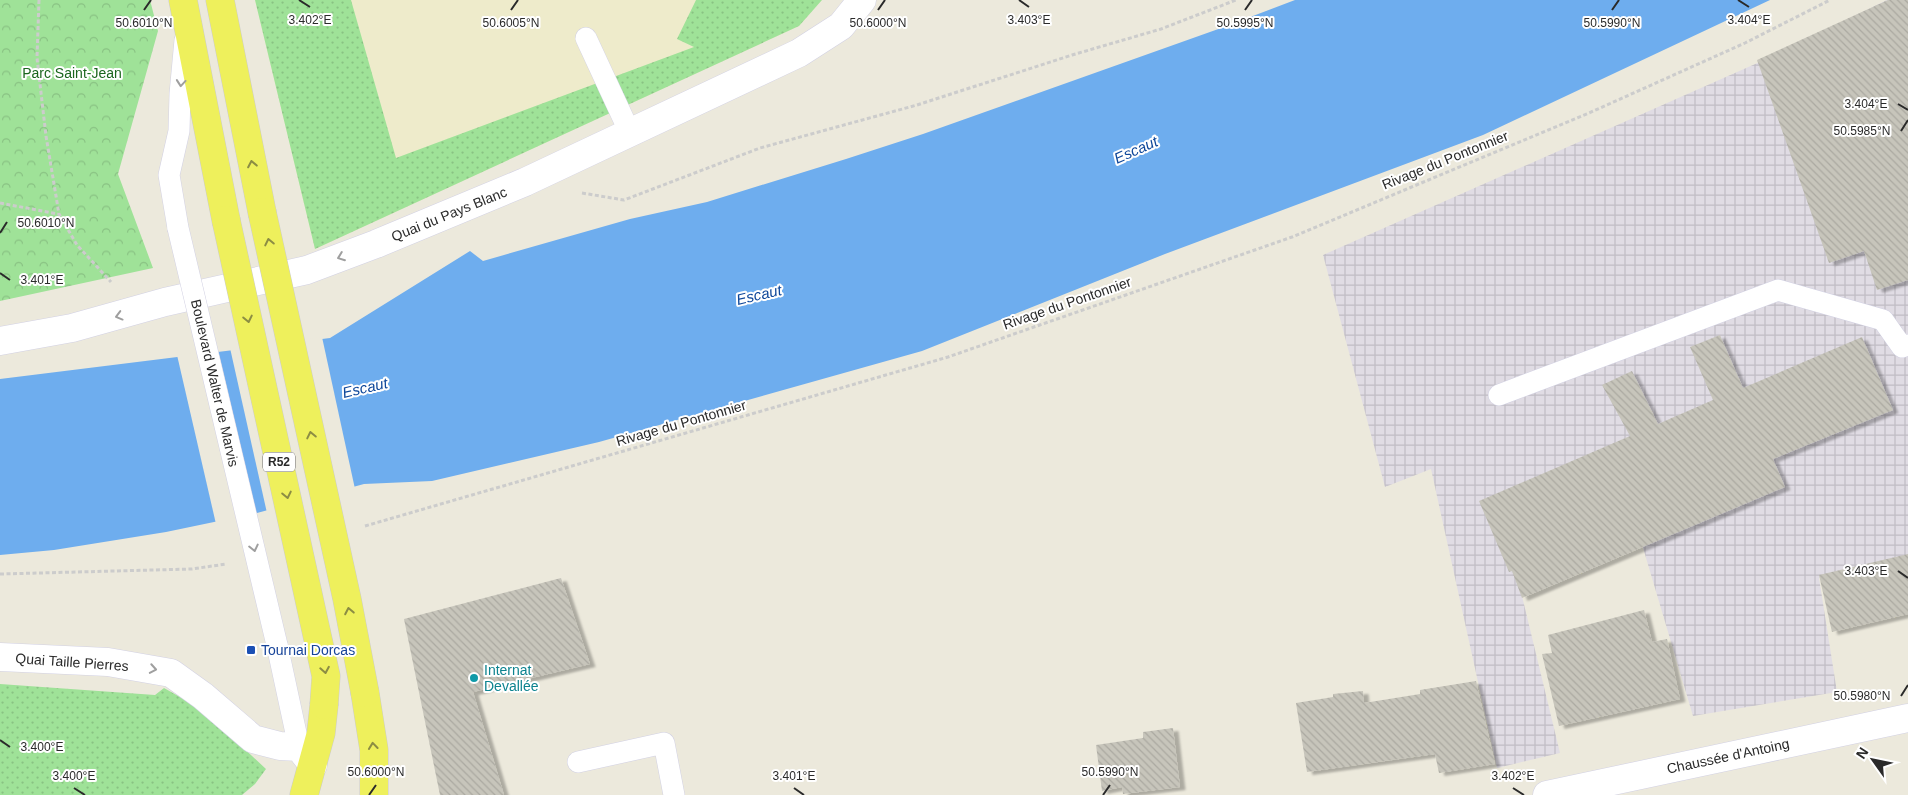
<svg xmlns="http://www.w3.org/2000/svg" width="1908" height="795" font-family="Helvetica,sans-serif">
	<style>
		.industrial { fill: url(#industrial-grid) }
		.education { fill: #eeebcb }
		.grass { fill: url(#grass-dots) }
		.park { fill: url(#park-crowns) }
		.water { fill: #6eadee }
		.pier { fill: #ece9dc }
		.building { fill: url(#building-back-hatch); filter: url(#shadow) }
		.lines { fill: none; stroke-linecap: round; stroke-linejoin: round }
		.service-casing { stroke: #d2d1e3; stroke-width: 22 }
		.minor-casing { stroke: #d2d1e3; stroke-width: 29 }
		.secondary-casing { stroke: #d2d1e3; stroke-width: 29 }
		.primary-casing { stroke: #ccc; stroke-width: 29 }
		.path { stroke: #ccc; stroke-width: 3; stroke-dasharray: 4 2.5; stroke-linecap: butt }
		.service { stroke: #fff; stroke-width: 21 }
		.minor { stroke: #fff; stroke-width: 28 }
		.secondary { stroke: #fff; stroke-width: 28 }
		.primary { stroke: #eef05c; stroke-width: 28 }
		.service-bridge-casing { stroke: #d2d1e3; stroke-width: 22; stroke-linecap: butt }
		.primary-bridge-casing { stroke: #ccc; stroke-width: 29; stroke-linecap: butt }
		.service-bridge { stroke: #fff; stroke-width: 21 }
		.primary-bridge { stroke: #eef05c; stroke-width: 28 }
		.oneway { stroke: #9f9f9f }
		.oneway2 { stroke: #8c8d43 }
		.ticks { fill: none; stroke: #2a2a2a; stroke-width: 2 }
		.transit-dot { fill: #1a4fb4; stroke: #fff; stroke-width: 2 }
		.culture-dot { fill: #0f9aa8; stroke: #fff; stroke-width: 2 }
		.labels { text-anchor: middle; stroke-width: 4; stroke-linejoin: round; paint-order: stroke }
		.shield { fill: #fff; stroke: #6a6a6a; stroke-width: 1 }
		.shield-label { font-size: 12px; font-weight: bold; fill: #2a2a2a }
		.park-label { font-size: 14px; fill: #1a661d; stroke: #fff }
		.street-label { font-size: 14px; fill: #2a2a2a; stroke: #fff }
		.transit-label { font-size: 14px; fill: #164399; stroke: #fff; text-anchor: start }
		.culture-label { font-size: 14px; fill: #0d838f; stroke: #fff; text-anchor: start }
		.water-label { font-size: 15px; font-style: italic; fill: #0e479a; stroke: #fff }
		.ticks-label { font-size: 12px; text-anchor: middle; fill: #2a2a2a; stroke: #fff; stroke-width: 4; stroke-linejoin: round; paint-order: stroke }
	</style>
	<defs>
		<pattern id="industrial-grid" width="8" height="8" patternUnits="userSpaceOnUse" patternTransform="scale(1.25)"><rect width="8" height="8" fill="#e0dce4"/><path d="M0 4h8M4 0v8" fill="none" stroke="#c0bdc4"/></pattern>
		<pattern id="grass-dots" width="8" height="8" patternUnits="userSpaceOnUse" patternTransform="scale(1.25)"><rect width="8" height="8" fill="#9fe298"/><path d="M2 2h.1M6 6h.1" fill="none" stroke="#89c283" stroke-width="1.8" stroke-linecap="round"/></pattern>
		<pattern id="park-crowns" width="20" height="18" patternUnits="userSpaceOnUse" patternTransform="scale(1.25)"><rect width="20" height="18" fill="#9fe298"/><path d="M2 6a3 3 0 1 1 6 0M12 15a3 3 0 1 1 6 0" fill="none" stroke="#89c283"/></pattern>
		<pattern id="building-back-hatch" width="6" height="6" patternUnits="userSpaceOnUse" patternTransform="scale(1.25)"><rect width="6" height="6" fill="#c7c5bb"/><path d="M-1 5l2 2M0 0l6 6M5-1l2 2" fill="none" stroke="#aba9a1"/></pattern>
		<filter id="shadow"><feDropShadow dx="5.5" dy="3" stdDeviation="1" flood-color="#0004"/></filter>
	</defs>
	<rect width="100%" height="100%" fill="#ece9dc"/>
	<path class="industrial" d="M1887,0h21v555l-89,23 18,114 -144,24 -52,-175 -119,55 38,157 -63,15 -66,-299 -46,18 -62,-232 439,-194z"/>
	<path class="education" d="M255,0h567l-23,26 -484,223z"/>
	<g class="grass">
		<path d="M255,0h96l45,158 298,-111 -17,-8 19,-39h126l-23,26 -484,223z"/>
		<path d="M0,684l155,11 9,-7 39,22 63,59 -11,15 -13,11h-242z"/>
	</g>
	<path class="park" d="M0,0h150l8,31 -40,143 35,94 -153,33z"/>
	<path class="water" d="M1295,0h475l-287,135 -318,119 -243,97 -323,91 -167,39 -68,3 -107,29 -91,19 -112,18 -54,5v-176l330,-41 140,-87 13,10 147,-42 77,-17 139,-43 77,-25 301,-107z"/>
	<g class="pier">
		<path d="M322,337l33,152 -88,24 -37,-165z"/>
		<path d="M218,350l39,166 -41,8 -39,-169z"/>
	</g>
	<g class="building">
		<path d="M1888,0h20v280l-31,10 -13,-39 -35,12 -72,-203z"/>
		<path d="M1720,335l23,53 119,-51 31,73 -120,49 12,28 -263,111 -10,-27 -3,1 -30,-71 151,-65 -28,-51 30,-14 26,53 55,-24 -23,-53z"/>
		<path d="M1908,554v60l-76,18 -13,-57z"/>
		<path d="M561,578l29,86 -117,28 31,103h-64l-36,-176z"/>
		<path d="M1644,610l8,32 15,-3 13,60 -121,27 -17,-72 10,-1 -4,-18z"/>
		<path d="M1476,681l19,83 -56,9 -4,-19 -128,18 -11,-69 37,-6v-3l30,-3 1,12 56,-9v-4z"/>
		<path d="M1173,728l7,59 -57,7 -1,-7 -20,4 -6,-46 47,-7v-6z"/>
	</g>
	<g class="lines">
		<defs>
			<g id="service">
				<path d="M586,38l44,95"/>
				<path d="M178,228l-9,-53 10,-44 1,-37 5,-54"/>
				<path d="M1499,395l279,-105 105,30 19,27 6,-2"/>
				<path d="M277,645l22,102"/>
				<path d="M578,762l86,-19 10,52"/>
			</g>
			<g id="minor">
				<path d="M0,341l72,-13 93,-26 142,-32 69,-26 149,-62 274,-129 42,-27 21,-26"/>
				<path d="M0,657l108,5 63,11 32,23 50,43 27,7 19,1 14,18"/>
			</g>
			<path id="secondary" d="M1547,795l361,-77"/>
			<g id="primary">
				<path d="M183,0l43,220"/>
				<path d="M220,0l42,212"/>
				<path d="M365,693l9,57v45"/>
				<path d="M304,795l17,-62 3,-28"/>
			</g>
		</defs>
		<use href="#service" class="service-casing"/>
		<use href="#minor" class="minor-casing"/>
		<use href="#secondary" class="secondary-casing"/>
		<use href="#primary" class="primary-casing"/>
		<g class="path">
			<path d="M39,0l-2,58 9,78 13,78 18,31 34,37"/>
			<path d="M582,193l42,7 136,-52 157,-43 155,-50 89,-26 75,-29"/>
			<path d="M0,203l58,11"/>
			<path d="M365,526l583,-169 344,-120 297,-124 156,-70 85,-43"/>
			<path d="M0,574l192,-5 34,-5"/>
		</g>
		<use href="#service" class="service"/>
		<use href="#minor" class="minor"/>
		<use href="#secondary" class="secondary"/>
		<use href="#primary" class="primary"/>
		<defs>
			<path id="service-bridge" d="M178,228l99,417"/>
			<g id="primary-bridge">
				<path d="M262,212l85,387 18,94"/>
				<path d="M226,220l100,456 -2,29"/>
			</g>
		</defs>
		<use href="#service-bridge" class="service-bridge-casing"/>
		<use href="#primary-bridge" class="primary-bridge-casing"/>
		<use href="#service-bridge" class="service-bridge"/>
		<use href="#primary-bridge" class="primary-bridge"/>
	</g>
	<defs><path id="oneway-chevron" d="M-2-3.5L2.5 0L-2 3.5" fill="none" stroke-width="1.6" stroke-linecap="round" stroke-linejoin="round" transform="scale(1.25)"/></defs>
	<g class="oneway">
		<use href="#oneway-chevron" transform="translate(181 83) rotate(95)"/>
		<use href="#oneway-chevron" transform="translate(341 257) rotate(159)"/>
		<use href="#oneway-chevron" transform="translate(119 316) rotate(165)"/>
		<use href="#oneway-chevron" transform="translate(254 548) rotate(77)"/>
		<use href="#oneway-chevron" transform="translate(153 669) rotate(10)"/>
	</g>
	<g class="oneway2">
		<use href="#oneway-chevron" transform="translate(252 164) rotate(-101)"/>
		<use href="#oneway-chevron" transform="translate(269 242) rotate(-102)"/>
		<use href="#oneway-chevron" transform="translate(248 319) rotate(78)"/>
		<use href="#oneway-chevron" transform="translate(311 435) rotate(-102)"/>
		<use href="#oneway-chevron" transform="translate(287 495) rotate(78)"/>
		<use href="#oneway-chevron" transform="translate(349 611) rotate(-101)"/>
		<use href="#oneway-chevron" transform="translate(325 670) rotate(80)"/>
		<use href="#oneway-chevron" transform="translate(373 746) rotate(-96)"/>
	</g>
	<path class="ticks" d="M299,0l11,7M1019,0l10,7M1738,0l11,7M144,10l7,-10M511,10l7,-10M878,10l7,-10M1245,10l7,-10M1612,10l7,-10M1898,104l10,6M1901,131l7,-11M0,233l7,-11M0,273l10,7M1898,571l10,7M1901,696l7,-11M0,740l10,7M74,788l11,7M794,788l10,7M1513,788l11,7M369,795l7,-10M1103,795l7,-10"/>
	<rect class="transit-dot" x="246" y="645" width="10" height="10" rx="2.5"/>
	<circle class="culture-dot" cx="474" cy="678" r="5"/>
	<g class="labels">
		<rect class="shield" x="263" y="452.5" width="32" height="19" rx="4"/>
		<g class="shield-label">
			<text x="279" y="466">R52</text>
		</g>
		<g class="park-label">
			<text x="72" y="78">Parc Saint-Jean</text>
		</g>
		<g class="street-label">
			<text transform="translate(1445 160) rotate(-22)" y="5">Rivage du Pontonnier</text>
			<text transform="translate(449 214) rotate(-22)" y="5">Quai du Pays Blanc</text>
			<text transform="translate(1067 303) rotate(-19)" y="5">Rivage du Pontonnier</text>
			<text transform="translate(215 383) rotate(77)" y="5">Boulevard Walter de Marvis</text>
			<text transform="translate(681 423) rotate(-16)" y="5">Rivage du Pontonnier</text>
			<text transform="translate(72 662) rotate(4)" y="5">Quai Taille Pierres</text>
			<text transform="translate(1728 756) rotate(-12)" y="5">Chaussée d'Antoing</text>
		</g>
		<g class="transit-label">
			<text x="261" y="655">Tournai Dorcas</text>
		</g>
		<g class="culture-label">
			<text x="484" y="675">Internat<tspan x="484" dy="16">Devallée</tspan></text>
		</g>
		<g class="water-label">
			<text transform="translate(1136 150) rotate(-24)" y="5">Escaut</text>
			<text transform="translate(759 295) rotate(-13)" y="5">Escaut</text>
			<text transform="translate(365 388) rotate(-13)" y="5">Escaut</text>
		</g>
	</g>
	<g class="ticks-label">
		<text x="310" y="24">3.402°E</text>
		<text x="1029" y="24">3.403°E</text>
		<text x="1749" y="24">3.404°E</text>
		<text x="144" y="27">50.6010°N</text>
		<text x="511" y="27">50.6005°N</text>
		<text x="878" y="27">50.6000°N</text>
		<text x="1245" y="27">50.5995°N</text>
		<text x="1612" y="27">50.5990°N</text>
		<text x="1866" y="108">3.404°E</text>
		<text x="1862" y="135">50.5985°N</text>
		<text x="46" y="227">50.6010°N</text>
		<text x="42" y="284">3.401°E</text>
		<text x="1866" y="575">3.403°E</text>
		<text x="1862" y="700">50.5980°N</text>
		<text x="42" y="751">3.400°E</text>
		<text x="376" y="776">50.6000°N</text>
		<text x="1110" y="776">50.5990°N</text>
		<text x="74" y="780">3.400°E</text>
		<text x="794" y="780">3.401°E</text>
		<text x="1513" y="780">3.402°E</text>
	</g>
	<g transform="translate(1873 760) rotate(303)" stroke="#ffffff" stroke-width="4" paint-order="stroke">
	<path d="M0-4L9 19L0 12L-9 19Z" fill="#2a2a2a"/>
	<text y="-8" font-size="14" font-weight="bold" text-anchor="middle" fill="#2a2a2a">N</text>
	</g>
</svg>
